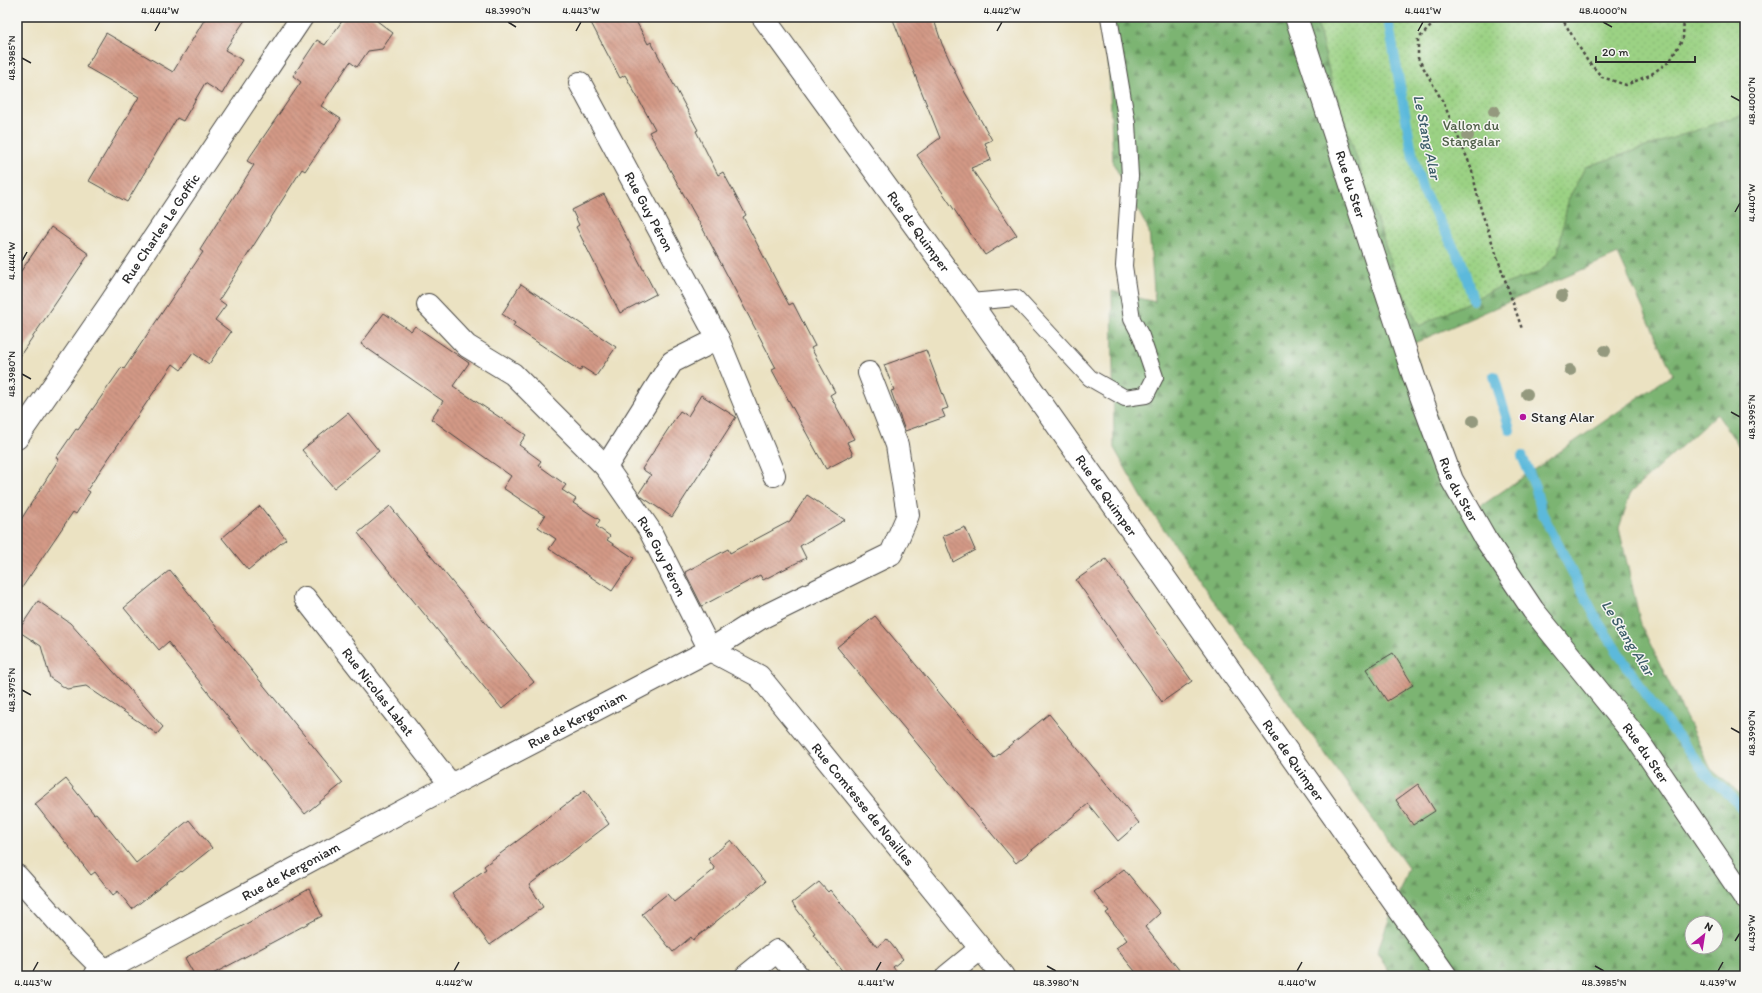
<svg xmlns="http://www.w3.org/2000/svg" width="1762" height="993" font-family="Itim,sans-serif">
	<style>
		.forest { fill: url(#forest-firs); stroke: #54704e; fill-rule: evenodd }
		.park { fill: url(#park-dots); stroke: #637e58 }
		.lines { fill: none; stroke-linecap: round; stroke-linejoin: round }
		.stream { stroke: #5cb9db; stroke-width: 10 }
		.building { fill: url(#building-back-hatch) }
		.lane-casing { stroke: #484642; stroke-width: 18 }
		.street-casing { stroke: #484642; stroke-width: 24 }
		.secondary-casing { stroke: #484642; stroke-width: 24 }
		.path { stroke: #484642; stroke-width: 2.5; stroke-dasharray: 3 3; stroke-linecap: butt }
		.lane { stroke: #fff; stroke-width: 16 }
		.street { stroke: #fff; stroke-width: 22 }
		.secondary { stroke: #fff; stroke-width: 22 }
		.tree { fill: #94997e }
		.ticks { fill: none; stroke: #2b2b2b; stroke-width: 1.5 }
		.poi-dot { fill: #b5179e; stroke: #f6f6f2; stroke-width: 1.5 }
		.labels { text-anchor: middle; stroke-width: 3; stroke-linejoin: round; paint-order: stroke }
		.park-label { font-size: 14px; fill: #4d5d46; stroke: #f6f6f2 }
		.street-label { font-size: 14px; fill: #2b2b2b; stroke: #f6f6f2 }
		.poi-label { font-size: 14px; fill: #2b2b2b; stroke: #f6f6f2; text-anchor: start }
		.water-label { font-size: 15px; font-style: italic; fill: #3c5d69; stroke: #f6f6f2 }
		.neatline { fill: none; stroke: #2b2b2b; stroke-width: 1.5 }
		.ticks-label { font-size: 10px; text-anchor: middle; fill: #2b2b2b }
	</style>
	<defs>
		<pattern id="forest-firs" width="22" height="20" patternUnits="userSpaceOnUse"><rect width="22" height="20" fill="#7cb472"/><path d="M5 1l3.5 6h-7zM16 11l3.5 6h-7z" fill="#66935e"/></pattern>
		<pattern id="park-dots" width="8" height="8" patternUnits="userSpaceOnUse"><rect width="8" height="8" fill="#9bd284"/><path d="M2 2h.1M6 6h.1" fill="none" stroke="#86b472" stroke-width="1.8" stroke-linecap="round"/></pattern>
		<pattern id="building-back-hatch" width="6" height="6" patternUnits="userSpaceOnUse"><rect width="6" height="6" fill="#d39986"/><path d="M-1 5l2 2M0 0l6 6M5-1l2 2" fill="none" stroke="#ab7d6e"/></pattern>
	</defs>
	<rect width="100%" height="100%" fill="#f6f6f2"/>
	<filter id="ink" filterUnits="userSpaceOnUse"><feTurbulence type="fractalNoise" baseFrequency=".025" numOctaves="2"/><feDisplacementMap in="SourceGraphic" scale="8" xChannelSelector="R" yChannelSelector="G"/><feConvolveMatrix kernelMatrix="1 2 1 2 8 2 1 2 1" color-interpolation-filters="sRGB"/></filter>
	<filter id="wash" filterUnits="userSpaceOnUse"><feTurbulence type="fractalNoise" baseFrequency=".012" numOctaves="4" result="noise"/><feDisplacementMap in="SourceGraphic" scale="16" xChannelSelector="R" yChannelSelector="G"/><feGaussianBlur stdDeviation="0.9" result="paint"/><feColorMatrix in="noise" values="0 0 0 0 0 0 0 0 0 0 0 0 0 0 0 0 0 1.4 0 .05"/><feComposite in="paint" operator="in"/></filter>
	<g filter="url(#wash)">
		<rect width="100%" height="100%" fill="#ebe2c2"/>
		<path class="forest" d="M1116,17h200l15,62 65,199 23,48 86,-42 35,-12 18,-20 10,-52 17,-33 160,-53v341l-28,-41 -86,78 -12,36 22,97 70,144 34,29v178h-353l-15,-24 31,-84 -195,-269 -69,-98 -30,-53 -2,-157 43,11 -6,-71 -36,-68 -5,-118zM1618,254l55,120 -195,134 -27,-47 -39,-117zM1692,923h24v24h-24z"/>
		<path class="park" d="M1316,17h429v97l-160,53 -17,33 -10,52 -18,20 -35,12 -86,42 -23,-48 -65,-199z"/>
		<g class="lines">
			<g class="stream">
				<path d="M1389,17l-1,3 25,137 10,34 39,72 11,37"/>
				<path d="M1494,376l16,54"/>
				<path d="M1522,456l13,31 7,26 55,107 48,74 65,84 22,19 13,15"/>
			</g>
		</g>
		<g id="blocks">
			<g class="building">
				<path d="M206,17h41l-22,33 17,10 -20,34 -17,-11 -22,38 -6,-3 -50,84 -38,-21 50,-84 -53,-30 20,-34 67,39z"/>
				<path d="M345,17h27l21,16 -11,16 -14,2 -11,16 -7,-5 -29,44 20,13 -36,52 -3,-2 -83,131 7,5 -11,15 16,12 -22,32 -16,-11 -12,17 -8,-6 -71,104 -15,22 3,2 -14,22 -3,-2 -56,83v-69l42,-67 -3,-1 20,-29 2,1 44,-63 2,2 79,-117 -3,-2 54,-85 -7,-4 54,-79 -8,-6 24,-36 8,5z"/>
				<path d="M588,17h46l14,27 3,-2 47,88 -2,1 22,44 5,-3 23,43 -3,2 46,88 4,-2 22,43 -4,2 24,44 -5,3 24,44 -7,3 6,13 -27,14 -54,-99 4,-2 -72,-137 -55,-99 6,-3 -30,-54 -5,3z"/>
				<path d="M892,17h41l9,27 21,45 29,51 -7,3 6,17 -20,8 46,67 -32,20 -68,-100 23,-17z"/>
				<path d="M604,194l52,100 -36,19 -44,-86 3,-2 -7,-15z"/>
				<path d="M51,227l38,27 -72,106v-83z"/>
				<path d="M521,284l95,63 -20,29 -14,-9 -2,4 -67,-45 2,-3 -13,-9z"/>
				<path d="M384,313l27,18 4,-5 54,37 -16,23 73,49 -7,10 22,16 -3,4 28,20 -4,5 14,9 -3,4 27,17 -4,6 14,10 -3,4 27,18 -22,33 -63,-42 7,-10 -18,-12 7,-11 -42,-28 8,-12 -80,-57 12,-18 -82,-57z"/>
				<path d="M926,350l22,58 -6,2 3,7 -40,14 -14,-40 3,-1 -10,-25z"/>
				<path d="M701,395l35,22 -64,100 -30,-20 -3,-4 12,-18 -9,-6 38,-58 8,5z"/>
				<path d="M348,413l31,38 -45,37 -32,-38z"/>
				<path d="M807,495l38,25 -45,26 6,12 -43,22 -3,-5 -58,31 -17,-34 43,-23 2,4 60,-32z"/>
				<path d="M260,506l26,33 -38,31 -26,-32z"/>
				<path d="M390,506l144,176 -32,27 -144,-176z"/>
				<path d="M965,527l10,23 -22,12 -10,-26z"/>
				<path d="M1106,559l86,122 -30,21 -86,-122z"/>
				<path d="M170,570l173,213 -38,31 -137,-172 -9,8 -35,-42z"/>
				<path d="M38,601l32,22 93,104 -6,7 -71,-48 -19,3 -17,-11 -9,-32 -23,-15z"/>
				<path d="M875,616l119,142 55,-44 90,109 -21,18 -30,-37 -72,59 -179,-216z"/>
				<path d="M1393,653l20,32 -26,16 -21,-32z"/>
				<path d="M66,779l28,35 2,-1 40,50 53,-43 23,28 -30,24 -1,-1 -49,38 -14,-18 -5,4 -18,-23 -4,3 -56,-71z"/>
				<path d="M1418,784l17,27 -22,14 -17,-25z"/>
				<path d="M585,790l24,34 -80,61 14,22 -53,38 -38,-52 34,-24 -2,-3z"/>
				<path d="M731,840l34,42 -72,58 -2,-3 -18,15 -31,-38 25,-20 7,8 41,-33 -7,-10z"/>
				<path d="M1124,869l36,44 -15,14 39,49h-45l-23,-28 11,-8 -21,-27 3,-2 -15,-19z"/>
				<path d="M819,882l9,10 2,-2 47,57 10,-8 16,20 -10,8 7,9h-60l4,-3 -31,-39 2,-1 -23,-30z"/>
				<path d="M309,889l13,27 -113,60h-14l-10,-18z"/>
			</g>
		</g>
	</g>
	<g filter="url(#ink)">
		<use href="#blocks" fill-opacity="0" stroke="#484642" stroke-width="1"/>
		<g class="lines">
			<defs>
				<path id="lane" d="M970,302l46,-4 74,80 35,20 21,-3 9,-18 -14,-41 -9,-17 -8,-53 6,-90 -3,-53 -18,-106"/>
				<g id="street">
					<path id="s1" d="M1296,17l119,363 37,100 33,58 48,72 102,126 110,162"/>
					<path id="s2" d="M580,83l138,256 56,136"/>
					<path d="M428,305l39,41 46,28 93,93"/>
					<path id="s3" d="M718,339l-46,23 -66,105 43,62 61,121 49,26 244,300"/>
					<path id="s4" d="M17,438l92,-133 193,-288"/>
					<path id="s5" d="M305,598l146,187"/>
					<path id="s6" d="M95,976l356,-191 259,-135 49,-31 132,-65 17,-39 -11,-70 -28,-72"/>
					<path d="M746,976l31,-25 21,25"/>
					<path d="M947,976l33,-27"/>
				</g>
				<g id="secondary">
					<path id="s7" d="M763,17l207,285 476,674"/>
					<path d="M17,876l59,66 34,34"/>
				</g>
			</defs>
			<use href="#lane" class="lane-casing"/>
			<use href="#street" class="street-casing"/>
			<use href="#secondary" class="secondary-casing"/>
			<g class="path">
				<path d="M1476,17l-39,3 -19,19v19l26,46 27,63 10,43 41,119"/>
				<path d="M1561,17l26,43 15,17 24,8 24,-10 20,-14 13,-23 1,-21"/>
			</g>
			<use href="#lane" class="lane"/>
			<use href="#street" class="street"/>
			<use href="#secondary" class="secondary"/>
		</g>
		<g class="tree">
			<circle cx="1494" cy="111" r="6"/>
			<circle cx="1468" cy="136" r="6"/>
			<circle cx="1562" cy="296" r="6"/>
			<circle cx="1605" cy="351" r="6"/>
			<circle cx="1570" cy="370" r="6"/>
			<circle cx="1527" cy="394" r="6"/>
			<circle cx="1473" cy="421" r="6"/>
		</g>
	</g>
	<path class="ticks" d="M508,22l8,5M1603,22l9,5M155,31l5,-9M576,31l5,-9M997,31l5,-9M1418,31l5,-9M22,58l9,5M1731,96l9,5M1735,212l5,-9M22,261l5,-9M22,374l9,5M1731,412l9,5M22,690l9,5M1731,728l9,5M1735,941l5,-8M1047,966l9,5M1595,966l9,5M33,971l5,-9M454,971l5,-9M876,971l5,-9M1297,971l5,-9M1718,971l5,-9"/>
	<circle class="poi-dot" cx="1523" cy="417" r="4"/>
	<g class="labels">
		<g class="park-label">
			<text x="1471" y="130">Vallon du<tspan x="1471" dy="16">Stangalar</tspan></text>
		</g>
		<g class="street-label">
			<text dy="5" stroke="none"><textPath href="#s1" startOffset="176">Rue du Ster</textPath></text>
			<text dy="5" stroke="none"><textPath href="#s2" startOffset="146">Rue Guy Péron</textPath></text>
			<text dy="5" stroke="none"><textPath href="#s4" startOffset="254">Rue Charles Le Goffic</textPath></text>
			<text dy="5" stroke="none"><textPath href="#s7" startOffset="265">Rue de Quimper</textPath></text>
			<text dy="5" stroke="none"><textPath href="#s1" startOffset="500">Rue du Ster</textPath></text>
			<text dy="5" stroke="none"><textPath href="#s7" startOffset="589">Rue de Quimper</textPath></text>
			<text dy="5" stroke="none"><textPath href="#s3" startOffset="281">Rue Guy Péron</textPath></text>
			<text dy="5" stroke="none"><textPath href="#s5" startOffset="119">Rue Nicolas Labat</textPath></text>
			<text dy="5" stroke="none"><textPath href="#s6" startOffset="546">Rue de Kergoniam</textPath></text>
			<text dy="5" stroke="none"><textPath href="#s1" startOffset="824">Rue du Ster</textPath></text>
			<text dy="5" stroke="none"><textPath href="#s7" startOffset="913">Rue de Quimper</textPath></text>
			<text dy="5" stroke="none"><textPath href="#s3" startOffset="607">Rue Comtesse de Noailles</textPath></text>
			<text dy="5" stroke="none"><textPath href="#s6" startOffset="222">Rue de Kergoniam</textPath></text>
		</g>
		<g class="poi-label">
			<text x="1531" y="422">Stang Alar</text>
		</g>
		<g class="water-label">
			<text transform="translate(1427 137) rotate(78)" y="5">Le Stang Alar</text>
			<text transform="translate(1628 638) rotate(58)" y="5">Le Stang Alar</text>
		</g>
	</g>
	<rect width="1762" height="993" fill="none" stroke="#f6f6f2" stroke-width="44"/>
	<g transform="translate(1704 935) rotate(30)"><circle r="19" fill="#f6f6f2" stroke="#a5a5a2"/>
	<path d="M0-3L7 15L0 10L-7 15Z" fill="#b5179e"/>
	<text y="-6" font-size="11" font-weight="bold" text-anchor="middle" fill="#2b2b2b">N</text>
	</g>
	<path d="M1596 56v6h99v-6" fill="none" stroke="#2b2b2b" stroke-width="2"/>
	<text x="1602" y="56" font-size="12" fill="#2b2b2b" stroke="#f6f6f2" stroke-width="3" paint-order="stroke">20 m</text>
	<rect x="22" y="22" width="1718" height="949" class="neatline"/>
	<g class="ticks-label">
		<text x="160" y="14">4.444°W</text>
		<text x="508" y="14">48.3990°N</text>
		<text x="581" y="14">4.443°W</text>
		<text x="1002" y="14">4.442°W</text>
		<text x="1423" y="14">4.441°W</text>
		<text x="1603" y="14">48.4000°N</text>
		<text transform="translate(11 58) rotate(-90)" y="4">48.3985°N</text>
		<text transform="translate(1751 101) rotate(-90)" y="4">48.4000°N</text>
		<text transform="translate(1751 203) rotate(-90)" y="4">4.440°W</text>
		<text transform="translate(11 261) rotate(-90)" y="4">4.444°W</text>
		<text transform="translate(11 374) rotate(-90)" y="4">48.3980°N</text>
		<text transform="translate(1751 417) rotate(-90)" y="4">48.3995°N</text>
		<text transform="translate(11 690) rotate(-90)" y="4">48.3975°N</text>
		<text transform="translate(1751 733) rotate(-90)" y="4">48.3990°N</text>
		<text transform="translate(1751 933) rotate(-90)" y="4">4.439°W</text>
		<text x="33" y="986">4.443°W</text>
		<text x="454" y="986">4.442°W</text>
		<text x="876" y="986">4.441°W</text>
		<text x="1056" y="986">48.3980°N</text>
		<text x="1297" y="986">4.440°W</text>
		<text x="1604" y="986">48.3985°N</text>
		<text x="1718" y="986">4.439°W</text>
	</g>
</svg>
